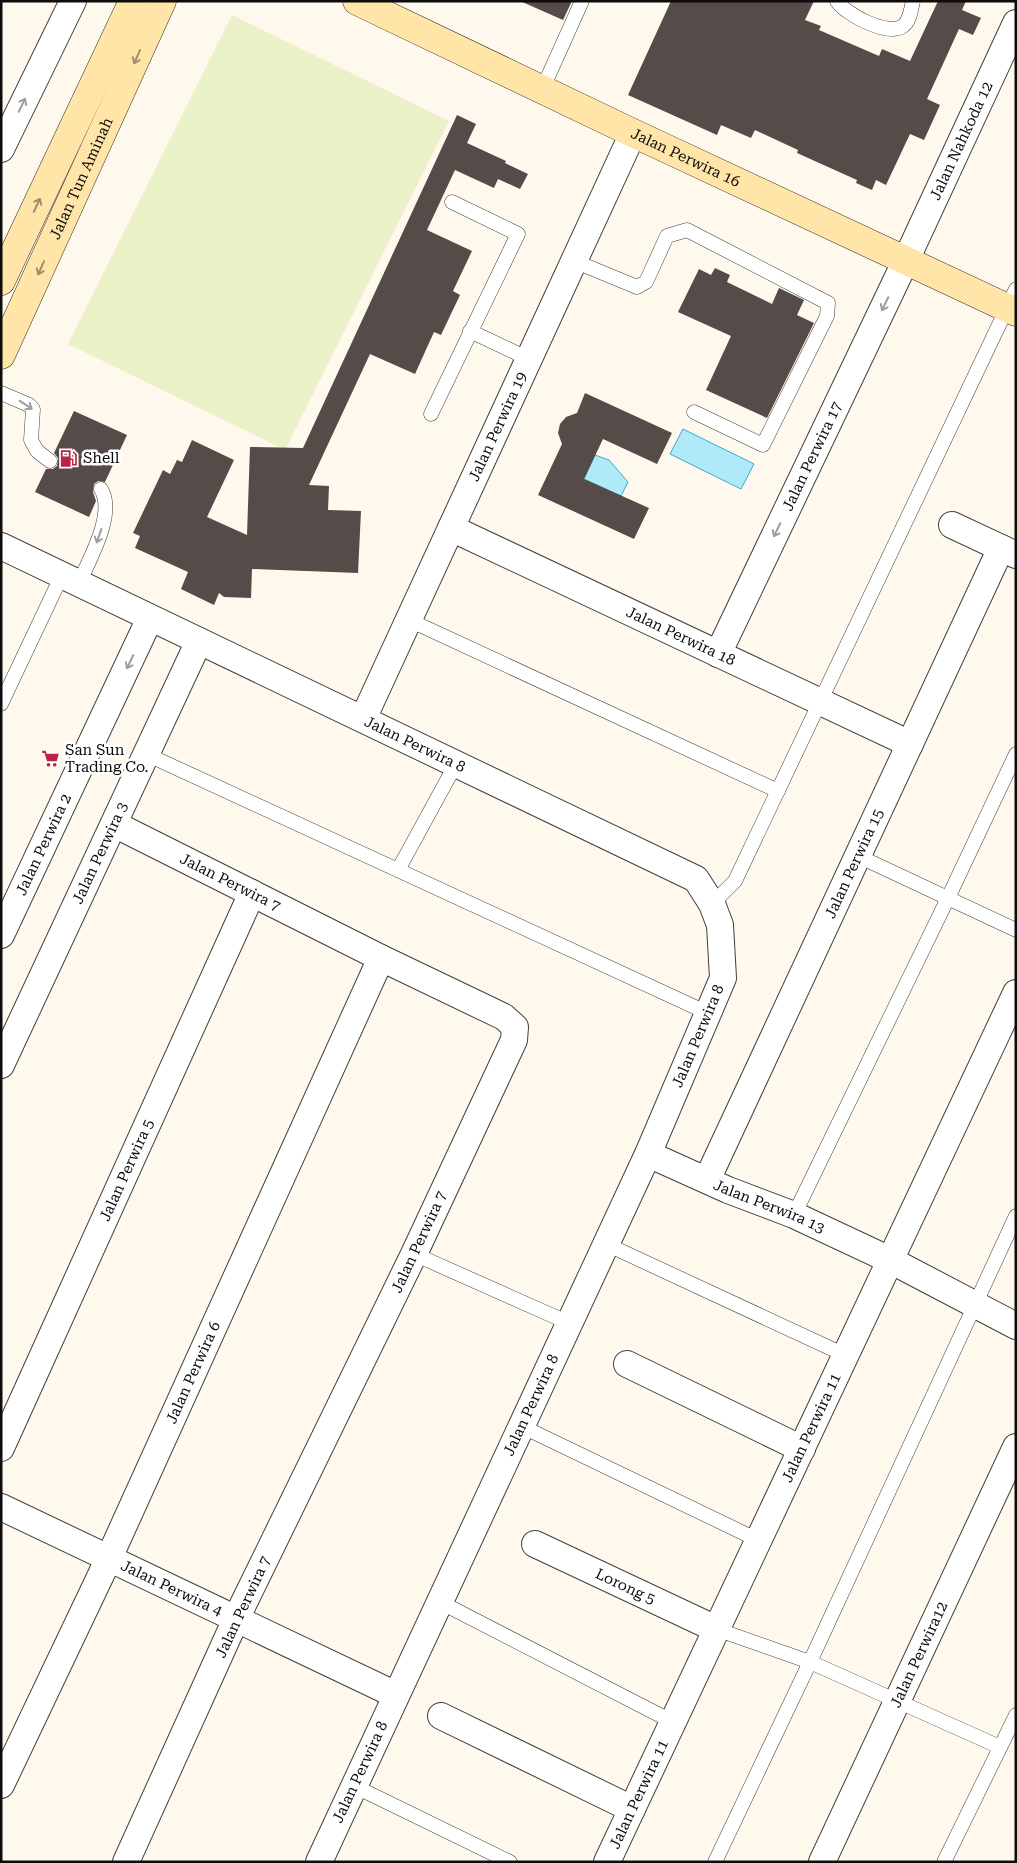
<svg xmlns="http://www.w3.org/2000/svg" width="1017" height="1863" font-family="'Roboto Serif',serif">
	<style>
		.pitch { fill: #eaf0c7 }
		.water { fill: #b0e9f7; stroke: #36aece }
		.building { fill: #554b49 }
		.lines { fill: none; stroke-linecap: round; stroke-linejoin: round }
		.lane-casing { stroke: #3f3f3f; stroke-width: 15 }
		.street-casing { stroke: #3f3f3f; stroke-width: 28 }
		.secondary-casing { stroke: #2e2e2e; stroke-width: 29 }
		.lane { stroke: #fff; stroke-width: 14 }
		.street { stroke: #fff; stroke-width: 26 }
		.secondary { stroke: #ffe5a7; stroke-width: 28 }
		.oneway { stroke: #9e8e69 }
		.oneway2 { stroke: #9e9e9e }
		.labels { text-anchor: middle; stroke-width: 5; stroke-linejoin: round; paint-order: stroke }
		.street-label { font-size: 15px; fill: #0c0c0c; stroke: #fff }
		.poi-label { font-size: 15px; fill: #0c0c0c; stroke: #fff; text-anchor: start }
	</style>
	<rect width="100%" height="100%" fill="#fff8ec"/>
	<path class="pitch" d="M232,15l217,106 -164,329 -217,-106z"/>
	<g class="water">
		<path d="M683,429l71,35 -13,25 -71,-35z"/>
		<path d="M595,455l14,5 19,22 -7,14 -37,-17z"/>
	</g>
	<g class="building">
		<path d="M520,1h52l-9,19z"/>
		<path d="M671,1h143l-9,19 16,6 -2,4 60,26 3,-7 28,12 28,-60h28l-4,9 19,8 -8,17 -14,-6 -32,70 13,6 -16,35 -14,-6 -24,51 -10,-5 -4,10 -16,-7 1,-3 -60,-27 1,-3 -43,-20 -4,8 -30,-13 -4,10 -89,-40z"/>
		<path d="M457,115l19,9 -9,19 39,18 -1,2 23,11 -8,15 -22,-10 -4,9 -39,-18 -28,60 45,21 -19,40 7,4 -19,40 -7,-3 -19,42 -45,-20 -61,131 20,1 -1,24 33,1 -3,62 -106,-4 -1,29 -27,-1 -5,-4 -5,12 -33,-16 7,-17 -53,-24 5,-12 -7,-3 30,-63 7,4 7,-14 5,2 10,-22 42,20 -27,57 40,18 3,-88 53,1z"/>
		<path d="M715,268l15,7 -3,7 45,22 7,-16 25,12 -7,15 17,8 -47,95 -61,-28 25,-54 -53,-24 21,-43 12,6z"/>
		<path d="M585,393l87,40 -15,31 -54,-25 -19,40 65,29 -15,31 -96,-44 24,-51 -4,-11 2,-9 6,-7 11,-4z"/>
		<path d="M74,411l53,24 -22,47 -7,-1 -4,3 -1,8 3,9 -7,16 -54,-25 11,-23h7l4,-3 1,-8 -4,-5z"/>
	</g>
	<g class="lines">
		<defs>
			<g id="lane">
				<path d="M837,1c8,13 51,36 66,25 7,-5 8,-17 10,-25"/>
				<path d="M542,90l40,-89"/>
				<path d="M574,261l63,26 9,-5 21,-46 20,-6 141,73 -1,13 -64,129 -69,-33"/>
				<path d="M470,331l59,28"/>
				<path d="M1,393l28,12 4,4 -2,31 6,11 13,10"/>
				<path d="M431,414l87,-180 -66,-32"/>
				<path d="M79,583c10,-23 37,-69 22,-94"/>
				<path d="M409,620l369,171"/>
				<path d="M1,704l61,-129"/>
				<path d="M146,754l562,259"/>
				<path d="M858,856l158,74"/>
				<path d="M398,870l58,-106"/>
				<path d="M712,904l23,-23 281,-592"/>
				<path d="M794,1215l154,-317 68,-144"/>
				<path d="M606,1244l239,111"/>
				<path d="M414,1254l155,69"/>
				<path d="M521,1426l237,114"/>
				<path d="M440,1602l233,120"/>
				<path d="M716,1629l94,33 190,85"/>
				<path d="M354,1786l156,76"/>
				<path d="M715,1862l95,-200 206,-446"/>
				<path d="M944,1862l72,-147"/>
			</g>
			<g id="street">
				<path d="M1,149l72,-148"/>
				<path d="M952,525l64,30"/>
				<path id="s1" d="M451,528l459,216"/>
				<path id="s2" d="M1,546l695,333 16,25 8,21 3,53 -75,176 -329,708"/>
				<path id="s3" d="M718,654l188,-394 110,-237"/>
				<path id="s4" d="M363,719l270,-586"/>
				<path id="s5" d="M114,824l267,134 123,59 11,10 -1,13 -100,214 -178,365 -110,243"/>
				<path id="s6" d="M1,935l149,-317"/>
				<path id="s7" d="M1,1065l198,-424"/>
				<path id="s8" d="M648,1154l80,36 66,25 96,45 126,66"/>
				<path id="s9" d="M707,1180l294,-632"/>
				<path d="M627,1364l175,85"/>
				<path id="s10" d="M1,1448l251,-555"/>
				<path id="s11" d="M1,1507l395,188"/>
				<path id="s12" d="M535,1544l181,85"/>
				<path d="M441,1716l191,93"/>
				<path id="s13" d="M1,1785l108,-227 272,-600"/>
				<path id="s14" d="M607,1862l409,-869"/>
				<path id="s15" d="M822,1862l194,-415"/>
			</g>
			<g id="secondary">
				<path id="s16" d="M357,1l276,132 383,179"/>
				<path d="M1,281l132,-280"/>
				<path id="s17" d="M1,355l161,-354"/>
			</g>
		</defs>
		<use href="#lane" class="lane-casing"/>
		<use href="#street" class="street-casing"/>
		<use href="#secondary" class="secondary-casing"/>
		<use href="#lane" class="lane"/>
		<use href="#street" class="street"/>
		<use href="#secondary" class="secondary"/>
	</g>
	<defs><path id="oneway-shaft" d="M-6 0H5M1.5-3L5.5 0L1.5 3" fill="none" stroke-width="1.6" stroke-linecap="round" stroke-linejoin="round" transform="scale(1.25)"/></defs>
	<g class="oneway">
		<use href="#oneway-shaft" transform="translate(137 57) rotate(114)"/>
		<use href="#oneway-shaft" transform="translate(37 205) rotate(-65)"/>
		<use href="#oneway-shaft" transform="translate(41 268) rotate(114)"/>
	</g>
	<g class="oneway2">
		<use href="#oneway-shaft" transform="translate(22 105) rotate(-64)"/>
		<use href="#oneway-shaft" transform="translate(885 304) rotate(116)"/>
		<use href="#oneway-shaft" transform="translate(26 405) rotate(33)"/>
		<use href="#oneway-shaft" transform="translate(777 530) rotate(116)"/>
		<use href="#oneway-shaft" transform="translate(99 536) rotate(109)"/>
		<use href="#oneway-shaft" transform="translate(130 662) rotate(115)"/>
	</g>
	<defs>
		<symbol id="fuel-bare" viewBox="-9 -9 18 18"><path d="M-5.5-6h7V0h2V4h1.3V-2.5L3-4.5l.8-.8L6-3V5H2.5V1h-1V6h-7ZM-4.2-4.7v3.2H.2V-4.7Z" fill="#bd2347" stroke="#fff" stroke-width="2.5" paint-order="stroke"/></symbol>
		<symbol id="supermarket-bare" viewBox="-9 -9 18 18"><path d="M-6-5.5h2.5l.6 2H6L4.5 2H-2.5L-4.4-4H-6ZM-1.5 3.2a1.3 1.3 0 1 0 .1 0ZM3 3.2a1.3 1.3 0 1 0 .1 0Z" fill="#bd2347" stroke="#fff" stroke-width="2.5" paint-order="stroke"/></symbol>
	</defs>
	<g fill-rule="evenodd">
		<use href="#fuel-bare" x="56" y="446" width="25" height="25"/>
		<use href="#supermarket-bare" x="38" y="746" width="25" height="25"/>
	</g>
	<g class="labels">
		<g class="street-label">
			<text dy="5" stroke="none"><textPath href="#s3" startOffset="568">Jalan Nahkoda 12</textPath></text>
			<text dy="5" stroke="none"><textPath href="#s16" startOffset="364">Jalan Perwira 16</textPath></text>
			<text dy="5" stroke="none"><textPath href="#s17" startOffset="194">Jalan Tun Aminah</textPath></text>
			<text dy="5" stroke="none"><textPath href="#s4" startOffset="322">Jalan Perwira 19</textPath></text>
			<text dy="5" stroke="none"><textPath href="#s3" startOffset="219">Jalan Perwira 17</textPath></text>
			<text dy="5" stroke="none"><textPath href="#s1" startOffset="254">Jalan Perwira 18</textPath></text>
			<text dy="5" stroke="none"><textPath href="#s2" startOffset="459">Jalan Perwira 8</textPath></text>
			<text dy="5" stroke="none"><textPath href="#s6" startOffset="100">Jalan Perwira 2</textPath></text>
			<text dy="5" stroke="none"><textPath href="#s7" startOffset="234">Jalan Perwira 3</textPath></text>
			<text dy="5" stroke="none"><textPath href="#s9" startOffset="349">Jalan Perwira 15</textPath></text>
			<text dy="5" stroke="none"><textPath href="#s5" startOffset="130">Jalan Perwira 7</textPath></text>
			<text transform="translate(698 1036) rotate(-67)" y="5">Jalan Perwira 8</text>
			<text dy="5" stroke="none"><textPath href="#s10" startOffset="305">Jalan Perwira 5</textPath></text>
			<text dy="5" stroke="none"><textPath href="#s8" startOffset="132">Jalan Perwira 13</textPath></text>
			<text transform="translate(419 1242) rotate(-65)" y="5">Jalan Perwira 7</text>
			<text dy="5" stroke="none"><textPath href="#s13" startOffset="455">Jalan Perwira 6</textPath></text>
			<text transform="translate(531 1405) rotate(-65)" y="5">Jalan Perwira 8</text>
			<text dy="5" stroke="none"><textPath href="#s14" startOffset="480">Jalan Perwira 11</textPath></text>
			<text dy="5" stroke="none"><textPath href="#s12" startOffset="100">Lorong 5</textPath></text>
			<text dy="5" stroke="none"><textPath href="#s11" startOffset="189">Jalan Perwira 4</textPath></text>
			<text transform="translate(243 1607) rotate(-65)" y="5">Jalan Perwira 7</text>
			<text dy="5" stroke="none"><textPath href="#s15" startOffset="229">Jalan Perwira12</textPath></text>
			<text transform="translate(360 1772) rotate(-65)" y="5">Jalan Perwira 8</text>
			<text dy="5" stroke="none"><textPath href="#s14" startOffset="75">Jalan Perwira 11</textPath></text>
		</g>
		<g class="poi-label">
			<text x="83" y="463">Shell</text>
			<text x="65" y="755">San Sun<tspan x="65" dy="17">Trading Co.</tspan></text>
		</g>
	</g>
	<rect width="1017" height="1863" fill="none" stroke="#0c0c0c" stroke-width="5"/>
</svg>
